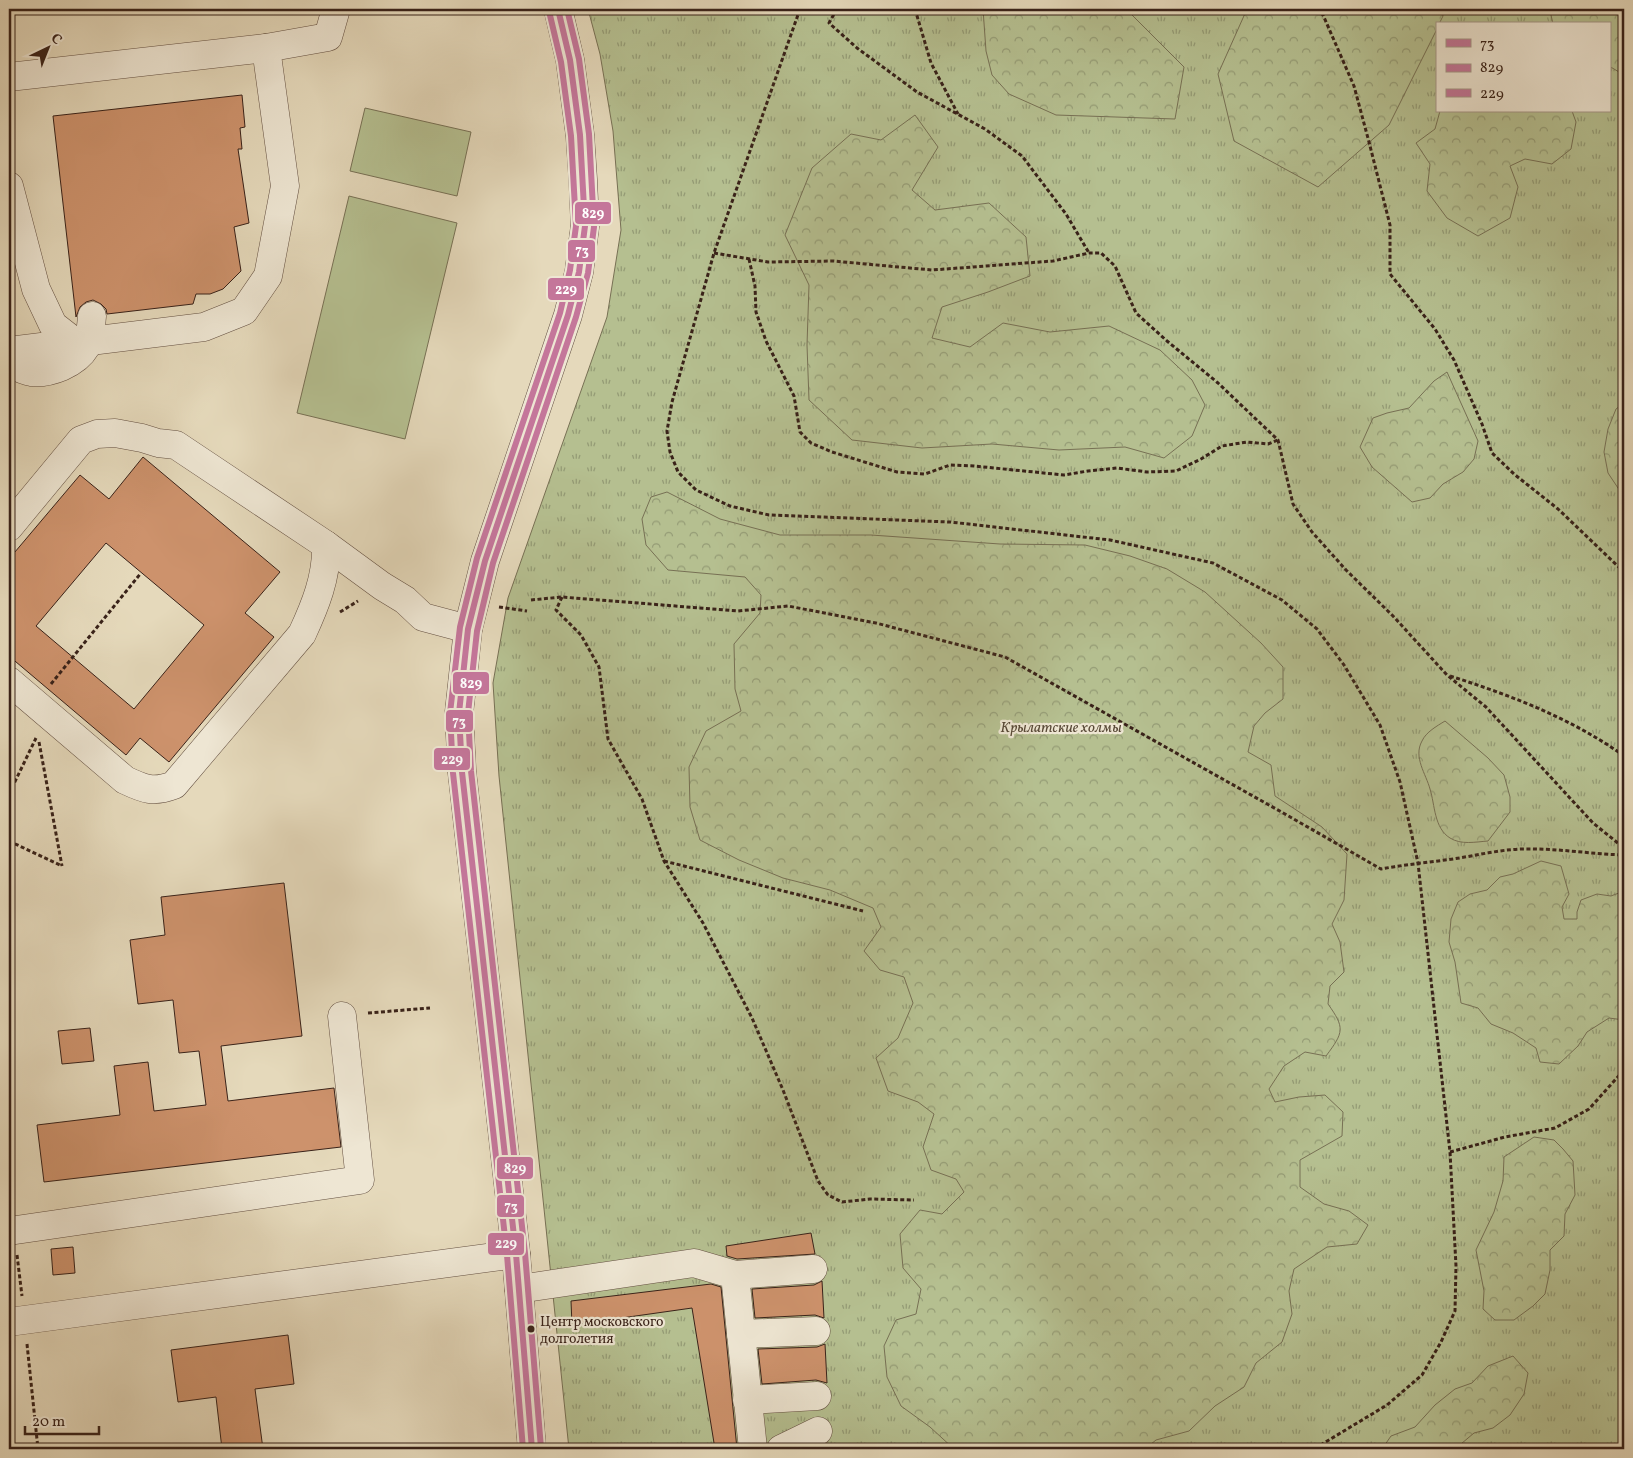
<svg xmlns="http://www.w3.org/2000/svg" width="1633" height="1458" font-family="Vollkorn,serif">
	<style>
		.grass { fill: url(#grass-tufts); stroke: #777054; fill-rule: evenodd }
		.forest { fill: url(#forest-crowns); stroke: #777054 }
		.garden { fill: #b5bf90; stroke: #777054 }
		.building { fill: #cd926c; stroke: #392219; fill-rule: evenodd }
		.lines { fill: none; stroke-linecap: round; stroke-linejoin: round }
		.minor-casing { stroke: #645042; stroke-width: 29 }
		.path { stroke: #392219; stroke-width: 3; stroke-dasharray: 4 2.5; stroke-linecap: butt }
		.minor { stroke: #eee6d3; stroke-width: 28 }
		.bus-1-casing { stroke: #eee6d3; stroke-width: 10 }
		.bus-2-casing { stroke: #eee6d3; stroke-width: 10 }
		.bus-3-casing { stroke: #eee6d3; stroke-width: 10 }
		.bus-1 { stroke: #c4769a; stroke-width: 6 }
		.bus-2 { stroke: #c4769a; stroke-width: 6 }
		.bus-3 { stroke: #c4769a; stroke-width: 6 }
		.bus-dot { fill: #392219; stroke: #eee6d3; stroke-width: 2 }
		.labels { text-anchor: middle; stroke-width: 4.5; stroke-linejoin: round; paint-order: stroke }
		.bus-label { font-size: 14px; fill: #392219; stroke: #eee6d3; text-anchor: start }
		.park-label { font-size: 15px; font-style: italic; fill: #584937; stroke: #eee6d3 }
		.line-badge { stroke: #eee6d3; stroke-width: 2 }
		.badge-label { font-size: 14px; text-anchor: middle; font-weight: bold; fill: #fff }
	</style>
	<defs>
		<pattern id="grass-tufts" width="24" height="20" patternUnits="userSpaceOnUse" patternTransform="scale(1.25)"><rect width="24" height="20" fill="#b5bf90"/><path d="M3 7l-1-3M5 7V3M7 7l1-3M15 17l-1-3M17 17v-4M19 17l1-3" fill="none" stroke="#949b75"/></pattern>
		<pattern id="forest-crowns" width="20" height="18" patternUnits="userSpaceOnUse" patternTransform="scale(1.25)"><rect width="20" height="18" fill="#b5bf90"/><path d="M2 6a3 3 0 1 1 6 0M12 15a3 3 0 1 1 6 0" fill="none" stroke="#949b75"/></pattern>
	</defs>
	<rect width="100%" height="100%" fill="#e5d9bb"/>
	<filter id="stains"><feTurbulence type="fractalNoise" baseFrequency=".004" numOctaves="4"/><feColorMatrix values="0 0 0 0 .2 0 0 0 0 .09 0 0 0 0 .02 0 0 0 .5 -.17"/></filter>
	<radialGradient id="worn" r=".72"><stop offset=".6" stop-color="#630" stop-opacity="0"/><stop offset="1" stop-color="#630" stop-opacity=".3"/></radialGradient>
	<path class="grass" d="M588,9h1036v1440h-1055l-70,-673 -6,-93 15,-85 99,-281 14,-87 -8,-99 -13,-77zM1437,24h172v87h-172z"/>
	<g class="forest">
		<path d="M983,9h143l58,58 -9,52 -119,-4 -47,-21 -17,-19 -6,-24z"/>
		<path d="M1247,9h195l1,7 -4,8h-2v5l-48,96 -71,62 -84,-46 -16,-67z"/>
		<path d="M1555,9h69v66l-15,-9v-42h-56l-2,-9z"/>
		<path d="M1440,111h132l4,11 -5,27 -19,15 -27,-5 -15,7 8,21 -8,31 -32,18 -31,-18 -20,-27 3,-27 -14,-21 19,-14z"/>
		<path d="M915,115l23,32 -26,43 23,20 54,-7 37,34 4,39 -42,16 -46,15 -10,31 38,9 33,-24 47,9 59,-6 51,24 32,30 13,25 -13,31 -28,22 -39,-11 -66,3 -67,-6 -70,4 -70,-8 -43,-40 -2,-55 2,-60 -24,-50 27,-67 39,-34 30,6z"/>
		<path d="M1447,372l31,69 -4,18 -11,13 -20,12 -13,14 -18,4 -40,-35 -12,-20 13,-29 14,-5 22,-5 25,-27z"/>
		<path d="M1624,403v94l-16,-24 -4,-21 4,-23 8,-20z"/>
		<path d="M667,492l53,27 60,16h91l129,9 85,1 45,11 37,13 38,23 56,51 22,24v32l-18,14 -11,13 -6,26 23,13 4,31 47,31 25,27 -3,46 -12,24 8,18 4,30 -14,14 -2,18c17,24 16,28 -2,52l-21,-4 -21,14 -15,23 6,13 24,-5 26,-2 18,17 -1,24 -42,24v27l24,17 25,7 19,14 -11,19 -30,3 -33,22 -5,22 3,23 -10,28 -26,21 -12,24 -29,19 -26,25 -33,9 -11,9h-191l-24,-22 -29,-21 -14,-29 -3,-31 12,-26 20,-6 5,-25 -18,-21 -3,-34 20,-24 22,4 22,-22 -8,-13 -25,-9 -8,-23 11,-33 -16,-12 -30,-11 -12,-33 22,-20 15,-35 -9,-26 -24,-7 -16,-19 17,-24 -8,-19 -43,-18 -47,-12 -44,-18 -39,-20 -10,-33 -1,-40 17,-36 35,-20 -6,-22 -1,-45 26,-31 1,-18 -16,-18 -77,-7 -22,-25 -4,-26 9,-22z"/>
		<path d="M1445,721l43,37 16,17 6,22v15l-22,29c-13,1 -27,4 -38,-3 -16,-10 -15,-33 -20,-49 -4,-15 -17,-32 -8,-48 4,-9 15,-15 23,-20z"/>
		<path d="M1541,861l20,5 8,28 -7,13 2,12h13v-7l4,-12 16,-6 14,2 13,-5v129l-15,-2 -22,14 -9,14 -19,18 -19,-2 -4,-14 -23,-15 -22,-9 -13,-16 -17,-5 -6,-41 -6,-20 2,-23 7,-17 12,-8 17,-4 13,-13 13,-3z"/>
		<path d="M1534,1137l20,3 9,9 10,12 2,34 -10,19 -1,22 -14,14v20l-5,24 -12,12 -19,14h-19l-12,-11 1,-18 -8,-41 18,-38 9,-31 1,-24z"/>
		<path d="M1513,1356l15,17 -4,21 -14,21 -17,13 -19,5 -19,16h-73l9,-13 24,-9 20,-22 20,-16 17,-6 16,-17z"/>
	</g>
	<g class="garden">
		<path d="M365,108l106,24 -14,64 -107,-25z"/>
		<path d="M349,196l108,27 -52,216 -108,-26z"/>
	</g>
	<g class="building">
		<path d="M242,95l3,32 -5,1 2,21h-4l11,74 -15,4 7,44 -18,18 -13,5h-14l-3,10 -86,10 -1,-5 -5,-5 -8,-4 -7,2 -6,5 -4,10 -23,-201z"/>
		<path d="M143,457l137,115 -35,41 29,24 -105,125 -29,-24 -14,17 -117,-99v-97l71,-84 29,24zM106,543l98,82 -70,84 -98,-83z"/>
		<path d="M284,883l18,153 -81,10 7,55 106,-13 7,59 -297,35 -7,-57 83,-10 -6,-49 34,-4 6,49 52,-6 -7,-54 -20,2 -6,-53 -35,4 -8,-64 35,-5 -4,-38z"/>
		<path d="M90,1028l4,33 -32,3 -4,-33z"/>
		<path d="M811,1233l4,21 -78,5 -10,-3 -1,-10z"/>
		<path d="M73,1247l2,26 -22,2 -2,-26z"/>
		<path d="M822,1281l2,37 -9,-3 -60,3 -3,-29 62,-4z"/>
		<path d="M711,1284l10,3 16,162h-22l-23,-141 -120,17 -1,-24z"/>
		<path d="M288,1335l6,49 -39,5 8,60h-41l-6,-52 -38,5 -7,-52z"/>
		<path d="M825,1344l2,39 -11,-3 -54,4 -4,-35 59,-2z"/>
	</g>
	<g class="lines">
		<defs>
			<g id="minor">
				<path d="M9,77l257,-29"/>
				<path d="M9,186l27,103 17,36 23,18"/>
				<path d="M9,351l195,-24 40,-16 24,-35 17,-90 -19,-138 62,-11 8,-28"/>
				<path d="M9,363c6,3 15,8 22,9 19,2 45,-8 55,-25 5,-10 5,-21 6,-31"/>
				<path d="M9,527l72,-87 16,-6 18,-1 27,5 16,5 18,2 150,100 56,41 23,14 18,17 45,12"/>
				<path d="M9,681l116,99c19,9 28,13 49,5l128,-151c13,-28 25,-57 24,-89"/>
				<path d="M9,1231l351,-51 -18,-164"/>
				<path d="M735,1275l78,-6"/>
				<path d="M519,1289l175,-26 41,12 18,174"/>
				<path d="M9,1322l507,-68"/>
				<path d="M741,1334l75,-3"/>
				<path d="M747,1400l70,-4"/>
				<path d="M532,1449l-16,-195 -54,-482 -3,-59 9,-84 17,-68 83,-246 11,-43 6,-46 -2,-46 -3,-45 -10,-75 -12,-51"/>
				<path d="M781,1449l37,-18"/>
			</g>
		</defs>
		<use href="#minor" class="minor-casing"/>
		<g class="path">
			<path d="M800,9l-86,244 -42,149 -5,29 3,21 8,20 18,18 34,16 39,9 181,7 160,18 103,23 69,37 35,29 27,36 36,60 20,57 18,81 32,289 6,114 -1,45 -14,31 -19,33 -35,30 -73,44"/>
			<path d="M837,9l-8,14 28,25 60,44 68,37 37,27 44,58 23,39"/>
			<path d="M915,9l16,54 27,51"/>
			<path d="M1316,9l7,6 31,71 15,56 21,83v49l45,55 19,31 28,64 10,29 22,21 44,35 66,63"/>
			<path d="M714,253l54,9 65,-1 99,9 121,-9 36,-8h12l14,13 21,47 31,28 51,42 60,57 15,64 19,28 34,38 47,46 54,59 39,32 107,116 31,25"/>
			<path d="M749,259l6,27 1,26 10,29 28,55 6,36 11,11 21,9 65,20 28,2 25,-9 24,1 90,9 24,-4 29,-3 30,4 29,-1 25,-12 21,-13 25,-4 21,2 10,-4"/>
			<path d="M562,597l-6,13 25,25 18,32 9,72 34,60 22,62 39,62 49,95 31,72 35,91 10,14 14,7 28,-3 44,1"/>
			<path d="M531,600l31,-3 176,14 50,-5 88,17 129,34 280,157 96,55c21,-4 42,-6 64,-9 26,-3 50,-10 76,-11 35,-1 69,5 103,6"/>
			<path d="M499,607l28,4"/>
			<path d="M340,612l18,-11"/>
			<path d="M1450,676c60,19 123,43 174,80"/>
			<path d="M51,684l90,-111"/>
			<path d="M39,742l23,124"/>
			<path d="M9,794l27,-56"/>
			<path d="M9,841l53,25"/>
			<path d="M664,861l199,50"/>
			<path d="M368,1013l62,-5"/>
			<path d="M1450,1152l55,-15 50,-9 34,-19 35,-39"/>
			<path d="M9,1174l3,30"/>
			<path d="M17,1255l5,41"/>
			<path d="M27,1344l11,105"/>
		</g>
		<use href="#minor" class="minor"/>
		<defs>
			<path id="bus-1" d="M532,1449l-16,-195 -54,-482 -3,-59 9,-84 17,-68 83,-246 11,-43 6,-46 -5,-91 -10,-75 -12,-51"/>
			<path id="bus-2" d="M541,1448l-16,-195 -54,-482 -3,-58 9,-82 16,-68 83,-246 12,-44 6,-46 -5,-93 -10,-75 -12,-50"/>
			<path id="bus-3" d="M523,1449l-16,-194 -54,-482 -3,-60 10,-86 17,-69 83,-245 10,-43 6,-44 -5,-90 -10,-74 -12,-51"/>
		</defs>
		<use href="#bus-1" class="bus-1-casing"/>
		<use href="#bus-2" class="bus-2-casing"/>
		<use href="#bus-3" class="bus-3-casing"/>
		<use href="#bus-1" class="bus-1"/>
		<use href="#bus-2" class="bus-2"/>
		<use href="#bus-3" class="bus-3"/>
	</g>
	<circle class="bus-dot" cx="531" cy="1329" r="4.5"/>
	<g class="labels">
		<g class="bus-label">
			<text x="540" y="1326">Центр московского<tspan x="540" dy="17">долголетия</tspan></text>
		</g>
		<g class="park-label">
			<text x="1061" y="732">Крылатские холмы</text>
		</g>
	</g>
	<g class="line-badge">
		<rect x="574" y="201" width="38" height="24" rx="5" fill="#c4769a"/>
		<rect x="567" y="239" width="29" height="24" rx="5" fill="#c4769a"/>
		<rect x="547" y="277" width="38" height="24" rx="5" fill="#c4769a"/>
		<rect x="452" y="671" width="38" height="24" rx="5" fill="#c4769a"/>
		<rect x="445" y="709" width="29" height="24" rx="5" fill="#c4769a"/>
		<rect x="433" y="747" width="38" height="24" rx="5" fill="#c4769a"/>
		<rect x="496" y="1156" width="38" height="24" rx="5" fill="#c4769a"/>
		<rect x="496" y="1194" width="29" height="24" rx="5" fill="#c4769a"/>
		<rect x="487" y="1232" width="38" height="24" rx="5" fill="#c4769a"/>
	</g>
	<g class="badge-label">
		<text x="593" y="218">829</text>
		<text x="582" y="255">73</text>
		<text x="566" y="294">229</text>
		<text x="471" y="688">829</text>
		<text x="459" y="726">73</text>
		<text x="452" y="764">229</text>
		<text x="515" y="1173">829</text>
		<text x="511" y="1211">73</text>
		<text x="506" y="1248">229</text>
	</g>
	<rect width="1633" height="1458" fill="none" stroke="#e5d9bb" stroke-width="30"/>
	<rect x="10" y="10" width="1613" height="1438" fill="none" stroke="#392219" stroke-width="2.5"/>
	<rect x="15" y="15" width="1603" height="1428" fill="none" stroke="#392219"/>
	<rect x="1436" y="22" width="175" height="90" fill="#eee6d3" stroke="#a69889"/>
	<rect x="1446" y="39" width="25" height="8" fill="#c4769a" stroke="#a69889"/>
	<text x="1480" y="48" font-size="15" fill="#392219">73</text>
	<rect x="1446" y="64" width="25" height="8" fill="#c4769a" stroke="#a69889"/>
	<text x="1480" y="72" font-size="15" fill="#392219">829</text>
	<rect x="1446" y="89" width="25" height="8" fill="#c4769a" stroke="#a69889"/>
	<text x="1480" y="98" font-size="15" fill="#392219">229</text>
	<g transform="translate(48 48) rotate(43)" stroke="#eee6d3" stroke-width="4" paint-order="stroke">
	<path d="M0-4L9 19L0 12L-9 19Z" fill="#392219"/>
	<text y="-8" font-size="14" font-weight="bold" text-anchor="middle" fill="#392219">С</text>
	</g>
	<path d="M25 1426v8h74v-8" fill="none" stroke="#392219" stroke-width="2.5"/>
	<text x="32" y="1426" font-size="15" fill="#392219" stroke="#eee6d3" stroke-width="4" paint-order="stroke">20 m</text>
	<rect width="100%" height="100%" filter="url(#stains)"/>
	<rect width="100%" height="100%" fill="url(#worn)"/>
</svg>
